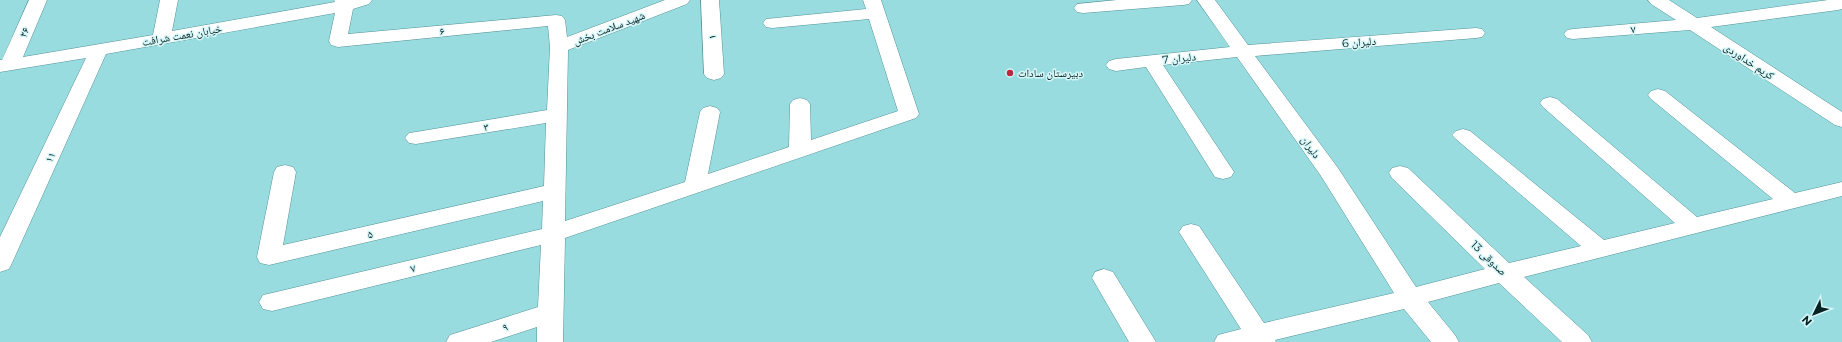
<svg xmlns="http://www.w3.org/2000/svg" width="1842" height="342" font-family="Montserrat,'Noto Naskh Arabic',sans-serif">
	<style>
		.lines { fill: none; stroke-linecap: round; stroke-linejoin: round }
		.minor-casing { stroke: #529397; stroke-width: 1 }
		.minor { fill: #fff; fill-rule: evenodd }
		.poi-dot { fill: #ba293b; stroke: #d6f6f8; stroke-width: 1.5 }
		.labels { text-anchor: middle; stroke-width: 3; stroke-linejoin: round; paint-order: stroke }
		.street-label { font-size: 11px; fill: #052223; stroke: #d6f6f8 }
		.poi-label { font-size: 11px; fill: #052223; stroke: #d6f6f8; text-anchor: start }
	</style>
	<rect width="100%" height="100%" fill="#99dce0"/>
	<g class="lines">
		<defs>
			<g id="minor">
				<path d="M29,0h18l-24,57 130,-22 7,-35h18l-6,31 163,-29 -1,-2h38l-3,4 -16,5 -5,25 208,-19 6,1 3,4 2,17 98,-37h25l-3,4 -119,46 -3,171 120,-39 15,-70 3,-4 7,-2 7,2 3,4 -12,62 81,-27 1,-43 3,-4 7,-2 7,2 3,4 1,36 87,-29 -29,-92 -97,9 -6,-1 -3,-4 3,-4 100,-10 -3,-9h18l38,114 -3,4 -351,120 -2,104h-26v-15l-46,15h-45l4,-7 88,-28 3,-62 -269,66 -9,-2 -4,-7 4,-7 9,-2 270,-64 1,-28 -274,64 -9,-2 -3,-6 17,-85 3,-5 8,-2 8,2 3,5 -13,73 261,-59 2,-63 -130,21 -7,-1 -4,-5 4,-5 7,-1 131,-22 3,-63 -2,-21 -210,21 -7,-2 -2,-4 6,-28 -229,41 -94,209 -3,6 -9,3v-35l86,-179 -86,14v-12h2z"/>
				<path d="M701,0h18l5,74 -3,4 -7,2 -7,-2 -3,-4z"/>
				<path d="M1117,0h75l-3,4 -6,1 -100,8 -6,-1 -3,-4 3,-4z"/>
				<path d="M1197,0h18l33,45 228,-17 6,1 3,4 -3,4 -6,1 -221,18 83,112 78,119 69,-18 -93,-91 -3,-5 3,-5 8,-2 8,2 101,95 72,-17 -125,-107 -4,-4 4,-4 7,-2 7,2 134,109 71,-17 -132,-116 -3,-4 3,-4 7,-2 7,2 140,118 76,-18 -122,-100 -3,-4 3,-4 7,-2 7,2 130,102 47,-11v14l-318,81 64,58 4,7h-30l-63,-59 -71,19 27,33 4,7h-28l-27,-33 -129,31 1,2h-62l4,-7 23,-6 -62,-97 4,-6 8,-2 8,2 65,97 130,-30 -73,-117 -84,-119 -74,8 71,107 -3,5 -8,2 -8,-2 -69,-110 -30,4 -7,-2 -3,-4 3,-4 7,-2 114,-12z"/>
				<path d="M1648,0h21l28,18 131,-18h14v9l-4,1 -127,17 131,85v15l-7,-2 -145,-95 -117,9 -6,-1 -3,-4 3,-4 6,-1 103,-9 -25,-16z"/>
				<path d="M1104,269l9,3 43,70h-27l-37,-64 3,-6z"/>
			</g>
		</defs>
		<use href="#minor" class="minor-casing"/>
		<use href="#minor" class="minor"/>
	</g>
	<circle class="poi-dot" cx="1010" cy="73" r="4"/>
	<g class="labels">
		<g class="street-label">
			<text transform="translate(609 28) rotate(-21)" y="4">شهید سلامت بخش</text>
			<text transform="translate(1633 29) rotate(-5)" y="4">۷</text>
			<text transform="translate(442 31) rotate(-6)" y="4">۶</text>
			<text transform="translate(24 32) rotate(-66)" y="4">۲۶</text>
			<text transform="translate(182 35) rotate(-10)" y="4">خیابان نعمت شرافت</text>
			<text transform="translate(712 37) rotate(-93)" y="4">۱</text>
			<text transform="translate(1359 42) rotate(-4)" y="4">دلیران 6</text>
			<text transform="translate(1179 58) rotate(-6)" y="4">دلیران 7</text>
			<text transform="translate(1749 61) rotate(33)" y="4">کریم خداوردی</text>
			<text transform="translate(486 127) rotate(-9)" y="4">۳</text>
			<text transform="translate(1311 147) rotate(54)" y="4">دلیران</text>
			<text transform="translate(50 157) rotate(-65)" y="4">۱۱</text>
			<text transform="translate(370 234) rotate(-13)" y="4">۵</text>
			<text transform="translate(1489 258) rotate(44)" y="4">صدوقی 13</text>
			<text transform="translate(413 268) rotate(-14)" y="4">۷</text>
			<text transform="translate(505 327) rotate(-18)" y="4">۹</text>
		</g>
		<g class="poi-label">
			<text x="1018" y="77">دبیرستان سادات</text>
		</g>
	</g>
	<g transform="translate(1814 314) rotate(227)" stroke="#d6f6f8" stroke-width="3" paint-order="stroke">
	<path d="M0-3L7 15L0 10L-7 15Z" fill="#052223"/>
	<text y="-6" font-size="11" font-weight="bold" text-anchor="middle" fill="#052223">N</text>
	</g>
</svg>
